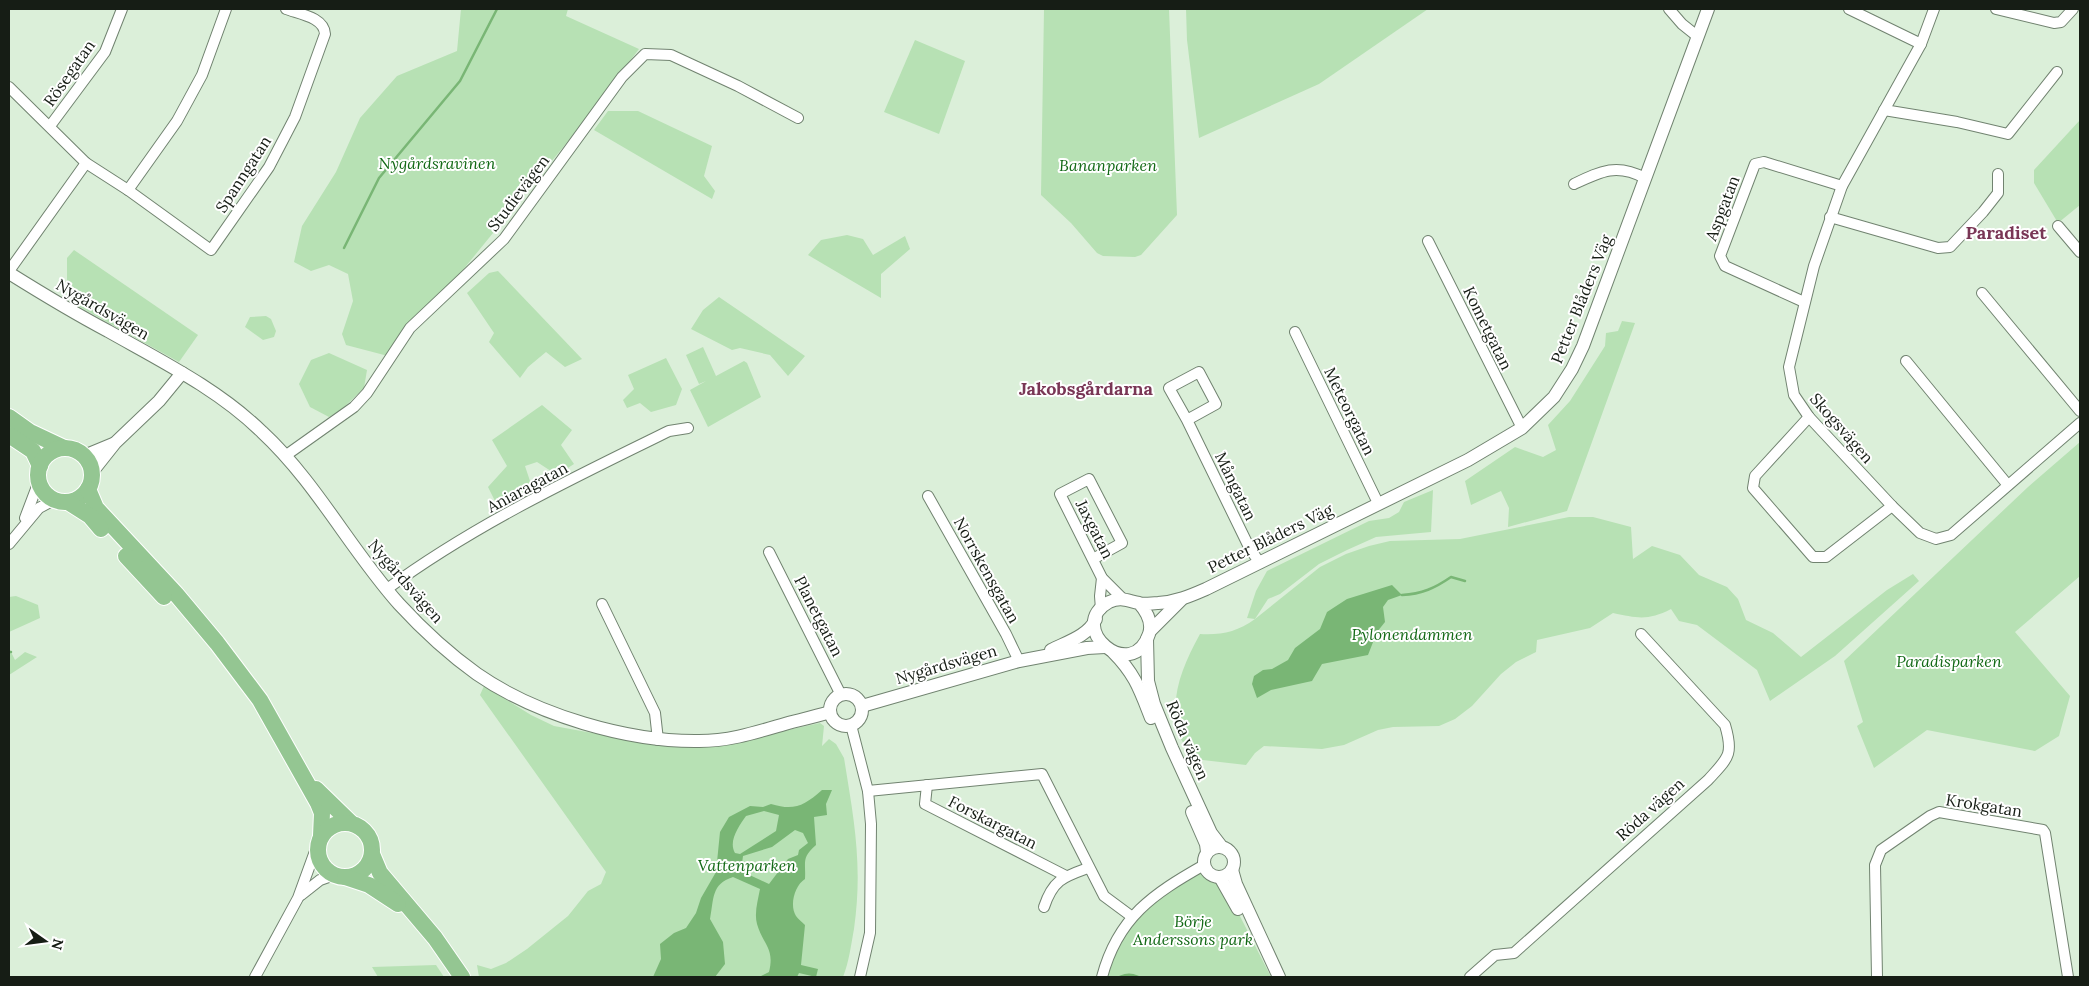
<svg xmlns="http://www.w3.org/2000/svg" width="2089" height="986" font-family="Lora,serif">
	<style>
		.green { fill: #b7e1b4 }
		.water { fill: #79b675; fill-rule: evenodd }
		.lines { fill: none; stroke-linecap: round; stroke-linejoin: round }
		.stream { stroke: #79b675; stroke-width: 2.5 }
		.minor-casing { stroke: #718370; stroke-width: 12 }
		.tertiary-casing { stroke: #718370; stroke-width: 14 }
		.trunk-casing { stroke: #fff; stroke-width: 18 }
		.minor { stroke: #fff; stroke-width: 10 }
		.tertiary { stroke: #fff; stroke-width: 12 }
		.trunk { stroke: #94c692; stroke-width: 16 }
		.labels { text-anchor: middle; stroke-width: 4; stroke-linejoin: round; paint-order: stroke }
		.street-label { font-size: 16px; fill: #161d15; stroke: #fff }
		.park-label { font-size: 16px; font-style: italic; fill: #126915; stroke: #fff }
		.neighbourhood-label { font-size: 18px; font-weight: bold; fill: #793655; stroke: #fff }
	</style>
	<rect width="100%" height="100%" fill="#dbefd9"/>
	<g class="green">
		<path d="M461,9h107l-2,7 73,33 -57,75 -120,147 -57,59 -17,26 -42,-11 -4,-11 11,-33 -5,-27 -19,-9 -18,6 -17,-9 8,-36 34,-54 24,-54 37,-42 60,-25z"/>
		<path d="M1044,9h125l8,206 -36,40 -6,2 -32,-1 -6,-3 -26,-30 -30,-28z"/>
		<path d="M1186,9h242l-109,75 -120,54 -12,-98z"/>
		<path d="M915,40l50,21 -26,73 -55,-22z"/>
		<path d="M608,111h30l74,35 -8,30 11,15 -3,8 -118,-69z"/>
		<path d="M2080,120v85l-22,18 -24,-40v-13z"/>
		<path d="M847,235l16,4 10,16 32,-19 5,13 -29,25v24l-73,-43 13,-15z"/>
		<path d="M74,250l124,85 -19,27 -99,-55 -13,-12v-37z"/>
		<path d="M498,271l84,88 -17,8 -19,-15 -18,15 -8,11 -31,-36 5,-9 -27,-40 22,-20z"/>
		<path d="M719,297l86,59 -17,20 -18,-21 -30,-7 -8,2 -41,-21 12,-19z"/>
		<path d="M266,316l5,3 5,12 -2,6 -11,3 -18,-13 5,-10z"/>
		<path d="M1622,321l13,2 -68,188 -59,16 1,-19 -8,-17 -30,14 -6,-24 50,-34 28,10 13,-7 -8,-25 22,-24 35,-55 1,-13 12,-2z"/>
		<path d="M703,347l13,29 28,-15 3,2 14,34 -53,30 -18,-37 16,-9 -7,3 -13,-29z"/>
		<path d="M329,353l38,17 -3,18 -23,22 -12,7 -19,-10 -11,-23 12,-24z"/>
		<path d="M666,358l16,31 -6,16 -25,7 -11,-9 -13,5 -4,-8 11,-11 -6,-14z"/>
		<path d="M542,405l30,25 -11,15 13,19 -17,11 -20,-13 -12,4 7,21 -35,18 -9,-18 19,-21 -15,-26z"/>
		<path d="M2080,442v134l-65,56 55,64 -11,40 -24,15 -108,-21 -53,38 -17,-42 6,-4 -19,-61 184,-174z"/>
		<path d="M1433,490l-2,42 -55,5 -29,13 -28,14 -39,30 -12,5 -13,20 65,-52 26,-13 23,-8 21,-5 70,-2 109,-22h24l38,10 2,32 19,-13 28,9 19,20 28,12 11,12 8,21 27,13 28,24 86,-67 26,-16 6,7 -84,75 -65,45 -13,-31 -60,-45 -18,-4 -8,-12c-23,12 -34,9 -58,4l-23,15 -53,12 -1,12 -20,10 -15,12 -29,32 -17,13 -16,7 -46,1 -15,3 -34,15 -22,4 -58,-3 -9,7 -9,12 -52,-6c-4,-7 -10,-14 -13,-20 -14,-38 1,-72 19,-105 22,1 37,-2 55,-15l-8,-1 9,-27 11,-20 102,-50 20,-3 10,-6 5,-10z"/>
		<path d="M16,596l22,9 2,13 -31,14v-35z"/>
		<path d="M9,648l6,12 10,-8 12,5 -28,18z"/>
		<path d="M484,686l47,29 23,11 104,19h37l47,-5 78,-17 4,3 -2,20 7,-7 7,5 8,14c10,62 19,107 10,171 -3,16 -5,33 -11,48h-364l-2,-12 14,4 15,-6 21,-14 41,-33 20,-25 13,-7 5,-12 -126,-177z"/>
		<path d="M1204,865l7,9 9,3 51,100h-169l29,-60z"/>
		<path d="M436,965l8,12h-66l-6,-10z"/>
	</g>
	<g class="water">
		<path d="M1392,585l10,10 -14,5 -5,7 2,15 -8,10 -9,23 -46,9 -10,17 -41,9 -14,8 -5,-14 2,-8 9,-6 9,-1 16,-9 7,-12 25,-19 7,-17 20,-13z"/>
		<path d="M822,790h10l-6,14 1,11 -13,2 2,28c-15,13 -10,17 -11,34 -10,6 -16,26 -9,37 2,3 6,6 9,9l-4,40 17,4 -2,8 -17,-4 -2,4h-38l10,-5c6,-24 -6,-27 -12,-48 -3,-11 1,-24 3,-35l-27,-12c-22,7 -19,22 -23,42l13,23 2,22 -10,13 -44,-1 -18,1 8,-18 -1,-15 14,-11 12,-5 10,-15 5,-15 15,-26 4,-40 9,-15 21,-11 13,1 8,-3c23,7 33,2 51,-14zM764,811l15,4 -3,16 -36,23 -5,-1c-7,-12 4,-27 11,-37zM795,830l8,3 5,10 -9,7 -1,5 -10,4 -19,25 -28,-13 2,-15 29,-9z"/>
	</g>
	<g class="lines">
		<g class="stream">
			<path d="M344,248l35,-70 81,-97 37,-72"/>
			<path d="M1402,595c20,-1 33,-7 49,-18l14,4"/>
			<path d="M9,652h2"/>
			<path d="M1120,977c7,-3 11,-3 18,0"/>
		</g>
		<defs>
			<g id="minor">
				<path d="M1669,9l13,15 15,12"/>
				<path d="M1849,9l72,35"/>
				<path d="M1934,9l-13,35 -79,142 -28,80 -25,101 5,28 15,22 83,89 28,27 16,6 15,-4 129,-112"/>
				<path d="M1996,9l58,14 7,-1 12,-13"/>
				<path d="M9,87l77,76 42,27 83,60 58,-83 26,-50 30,-83c-1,-17 -26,-20 -39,-25"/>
				<path d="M1884,110l73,12 51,12 49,-62"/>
				<path d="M50,126l55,-74 17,-43"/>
				<path d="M1574,184c27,-13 43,-21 71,-6"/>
				<path d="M128,190l49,-69 25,-46 24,-66"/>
				<path d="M1830,217l108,31 12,-1 33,-35 15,-19v-19"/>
				<path d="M2058,226l22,26"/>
				<path d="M1428,241l94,187"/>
				<path d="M9,271l77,-108"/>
				<path d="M1982,293l98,118"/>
				<path d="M1804,302l-79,-36 -5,-10 35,-92 9,-2 78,24"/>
				<path d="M1295,332l83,171"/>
				<path d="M1906,361l101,123"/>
				<path d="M1809,417l-54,59 -2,12 60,69h13l66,-51"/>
				<path d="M1187,420l-18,-32 30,-16 17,32 -29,16 63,129 10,14"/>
				<path d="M285,456l69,-49 13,-14 43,-65 94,-89 118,-162 23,-23 26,1 67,31 60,32"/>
				<path d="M928,496l78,138 13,27"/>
				<path d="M25,518l14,-37"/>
				<path d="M9,544l30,-36 15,-8"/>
				<path d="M769,552l72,143"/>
				<path d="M1093,559l29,-16 -33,-64 -29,15 42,84 20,20"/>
				<path d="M387,589c87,-64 186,-111 282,-158l19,-3"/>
				<path d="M602,604l53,109 3,27"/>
				<path d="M1101,609l-1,-13 2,-18"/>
				<path d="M851,725l17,66 3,33 -1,109 -10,44"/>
				<path d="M927,785l-2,19 141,72"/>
				<path d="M868,791l174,-17 62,122 27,20"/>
				<path d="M301,895l19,-15 14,-5"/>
				<path d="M1044,907c9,-27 19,-30 44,-39"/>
				<path d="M255,977l43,-79 20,-55"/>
				<path d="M1102,977c16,-60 51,-83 102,-112"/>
				<path d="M1470,977l25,-22 19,-2 194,-173c20,-22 26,-25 17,-55l-84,-91"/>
				<path d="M1877,977l-2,-112 6,-15 49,-34 9,-4 104,18 2,3 23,144"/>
			</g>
			<g id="tertiary">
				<path d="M9,273c32,20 65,40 99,58 53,30 110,58 154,101 54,50 88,117 137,172 23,25 50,50 78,70 59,41 151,68 222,67 33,0 61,-10 93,-19 12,-3 25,-6 38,-10"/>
				<path d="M84,456l29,-12"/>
				<path d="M92,472l23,-29 44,-42 23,-28"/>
				<path d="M1139,603c8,9 14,19 10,31 -17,51 -85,-7 -40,-32 12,-6 19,-1 30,1 5,2 13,0 19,0 18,-1 32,-7 48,-14l262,-129 54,-32 32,-31 18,-28 11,-23 125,-337"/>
				<path d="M1150,631l31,-31"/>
				<path d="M1147,639l1,42 6,23 18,44 39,85 10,13"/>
				<path d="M1051,650c16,-8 37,-14 45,-31"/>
				<path d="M1113,652c22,22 27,38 38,66"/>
				<circle cx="846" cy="710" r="16"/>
				<path d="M862,706l157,-45 68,-13 18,-1"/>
				<path d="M1192,812l14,32 1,8"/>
				<circle cx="1219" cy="862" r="15"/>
				<path d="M1232,870l4,14 43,93"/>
				<path d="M1220,877l18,32"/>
			</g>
			<g id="trunk">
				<path d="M9,417l21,15 34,16"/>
				<path d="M9,435l24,16 7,15"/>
				<circle cx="65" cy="475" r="27"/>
				<path d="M88,489l8,19 80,86 41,49 43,57 58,103 4,10 -1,23"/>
				<path d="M68,502l22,14 11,13"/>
				<path d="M126,556l38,41"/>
				<path d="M316,789l35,34"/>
				<circle cx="345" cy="850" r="27"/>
				<path d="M372,854l8,19 55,65 27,39"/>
				<path d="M345,877l24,8 29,19"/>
			</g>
		</defs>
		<use href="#minor" class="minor-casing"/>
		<use href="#tertiary" class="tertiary-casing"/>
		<use href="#trunk" class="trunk-casing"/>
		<use href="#minor" class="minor"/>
		<use href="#tertiary" class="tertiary"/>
		<use href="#trunk" class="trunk"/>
	</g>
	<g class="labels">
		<g class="street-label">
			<text transform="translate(69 73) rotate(-55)" y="6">Rösegatan</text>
			<text transform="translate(243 174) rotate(-57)" y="6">Spanngatan</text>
			<text transform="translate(518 193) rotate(-53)" y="6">Studievägen</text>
			<text transform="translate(1722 208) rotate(-69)" y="6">Aspgatan</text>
			<text transform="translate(1581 299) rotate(-68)" y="6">Petter Blåders Väg</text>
			<text transform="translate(103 309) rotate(30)" y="6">Nygårdsvägen</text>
			<text transform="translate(1488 328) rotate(64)" y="6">Kometgatan</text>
			<text transform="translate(1350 411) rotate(64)" y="6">Meteorgatan</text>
			<text transform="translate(1842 428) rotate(49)" y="6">Skogsvägen</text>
			<text transform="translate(1236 486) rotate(64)" y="6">Mångatan</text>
			<text transform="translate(527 487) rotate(-28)" y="6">Aniaragatan</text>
			<text transform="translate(1095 529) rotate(63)" y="6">Jaxgatan</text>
			<text transform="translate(1270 538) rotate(-26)" y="6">Petter Blåders Väg</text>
			<text transform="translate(987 570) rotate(61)" y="6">Norrskensgatan</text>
			<text transform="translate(406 581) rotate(49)" y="6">Nygårdsvägen</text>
			<text transform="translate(819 616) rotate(63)" y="6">Planetgatan</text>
			<text transform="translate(946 664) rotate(-16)" y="6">Nygårdsvägen</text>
			<text transform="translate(1188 740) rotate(67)" y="6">Röda vägen</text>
			<text transform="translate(1984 805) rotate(9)" y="6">Krokgatan</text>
			<text transform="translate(1650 809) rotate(-42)" y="6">Röda vägen</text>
			<text transform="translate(993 822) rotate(27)" y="6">Forskargatan</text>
		</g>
		<g class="park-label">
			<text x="437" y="169">Nygårdsravinen</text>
			<text x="1108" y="171">Bananparken</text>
			<text x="1412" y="640">Pylonendammen</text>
			<text x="1949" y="667">Paradisparken</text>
			<text x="747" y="871">Vattenparken</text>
			<text x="1193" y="927">Börje<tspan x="1193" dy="18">Anderssons park</tspan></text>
		</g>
		<g class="neighbourhood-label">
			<text x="2006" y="239">Paradiset</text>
			<text x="1086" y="395">Jakobsgårdarna</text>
		</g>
	</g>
	<rect width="2089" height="986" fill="none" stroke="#161d15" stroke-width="20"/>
	<g transform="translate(45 941) rotate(104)" stroke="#ffffff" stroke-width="4" paint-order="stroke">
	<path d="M0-4L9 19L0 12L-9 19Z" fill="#161d15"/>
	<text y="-8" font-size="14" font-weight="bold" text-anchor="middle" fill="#161d15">N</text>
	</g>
</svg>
